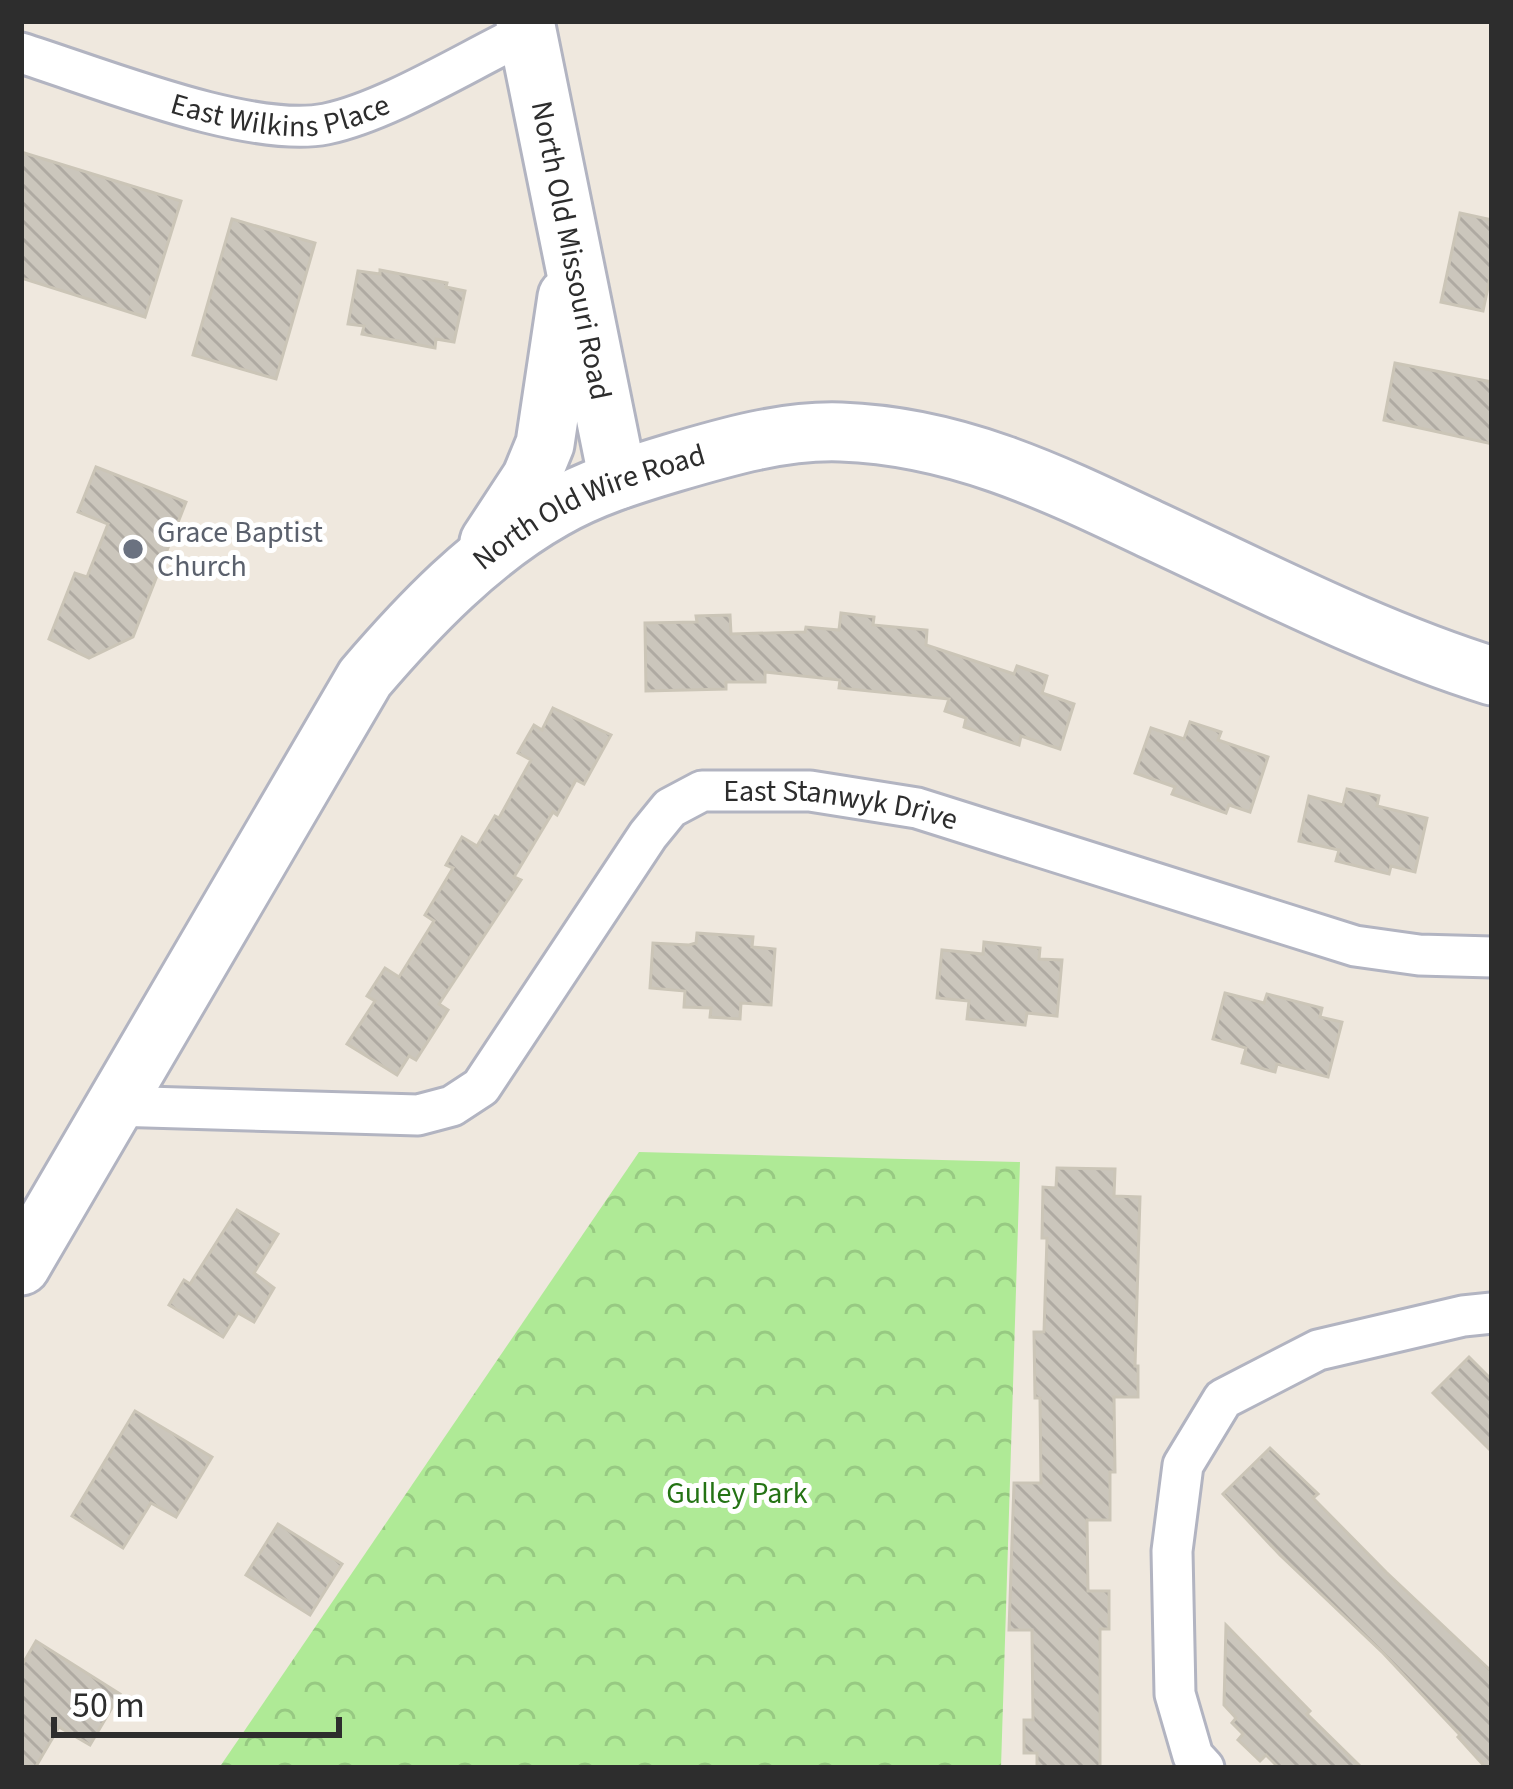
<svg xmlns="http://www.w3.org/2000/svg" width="1513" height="1789" font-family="'Source Sans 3',sans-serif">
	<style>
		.park { fill: url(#park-crowns) }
		.building { fill: url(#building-back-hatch); stroke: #cbc5b7; stroke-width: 3 }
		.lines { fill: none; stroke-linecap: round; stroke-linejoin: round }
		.street-casing { stroke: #b2b4c1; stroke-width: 45 }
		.secondary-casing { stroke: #b2b4c1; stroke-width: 63 }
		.street { stroke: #fff; stroke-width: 39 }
		.secondary { stroke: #fff; stroke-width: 57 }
		.worship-dot { fill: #6b7280; stroke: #fff; stroke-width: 4.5 }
		.labels { text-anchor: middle; stroke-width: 10; stroke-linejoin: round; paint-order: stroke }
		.street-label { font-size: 30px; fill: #2d2d2d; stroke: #fff }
		.worship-label { font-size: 30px; fill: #5b616d; stroke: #fff; text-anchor: start }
		.park-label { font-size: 30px; fill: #247314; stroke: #fff }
	</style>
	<defs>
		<pattern id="park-crowns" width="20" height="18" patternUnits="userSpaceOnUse" patternTransform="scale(3)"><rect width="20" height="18" fill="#afea96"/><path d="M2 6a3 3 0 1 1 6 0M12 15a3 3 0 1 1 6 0" fill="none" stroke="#97c982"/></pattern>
		<pattern id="building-back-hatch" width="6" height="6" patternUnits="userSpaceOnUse" patternTransform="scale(3)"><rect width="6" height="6" fill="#cbc6bc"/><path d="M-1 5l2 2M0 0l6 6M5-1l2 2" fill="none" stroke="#afaaa2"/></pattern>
	</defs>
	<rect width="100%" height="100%" fill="#efe8de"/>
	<path class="park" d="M639,1152l381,10 -19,606h-782z"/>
	<g class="building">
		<path d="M21,152l160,49 -36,116 -124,-39z"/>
		<path d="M1460,213l32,7v48l-9,43 -42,-9z"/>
		<path d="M232,219l83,24 -39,136 -83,-24z"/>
		<path d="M380,270l67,13 -1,4 19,4 -11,51 -18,-3 -1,9 -73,-14 2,-8 -16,-2 10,-53 22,3z"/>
		<path d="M1395,363l97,19v62l-108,-24z"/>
		<path d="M96,467l90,35 -53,135 -44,21 -40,-19 26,-66 12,4 21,-53 -30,-12z"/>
		<path d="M841,613l33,4 -1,8 54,5 -1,15 88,29 3,-8 30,10 -5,17 32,11 -14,45 -39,-13 -2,9 -55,-18 2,-9 -21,-7 4,-12 -110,-11 1,-8 -75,-8v10h-39v7l-80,2 -1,-68 52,-1 -1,-6 34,-1 1,19 74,-2 1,-5 33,3z"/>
		<path d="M553,708l58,27 -27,49 -8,-4 -19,35 -4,-3 -39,65 7,3 -82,124 9,6 -32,50 -7,-4 -12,19 -50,-31 28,-43 -8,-5 18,-28 14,9 35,-56 -9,-6 28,-47 -7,-3 16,-28 15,9 18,-30 4,2 32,-58 -13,-7 16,-28 8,5z"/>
		<path d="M1190,722l31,10 -3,8 50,17 -18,55 -21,-7 -3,8 -54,-19 3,-7 -40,-14 16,-45 33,11z"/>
		<path d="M1347,789l32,7 -2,10 50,12 -12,54 -24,-6 -2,8 -53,-13 3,-11 -40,-9 10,-45 34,9z"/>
		<path d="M697,933l56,4 -1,10 23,2 -4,56 -30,-2 -1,16 -30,-2 1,-9 -27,-1 1,-16 -35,-3 3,-45 36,2 7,-2z"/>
		<path d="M984,942l56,6 -1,11 23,1 -5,56 -30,-3 -2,12 -58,-6 2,-18 -32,-3 5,-48 41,4z"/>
		<path d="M1225,993l39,10 3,-9 55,14 -2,9 22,5 -14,55 -51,-13 -2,8 -33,-9 4,-15 -33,-9z"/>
		<path d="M1057,1168l58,1 -1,27 26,1 -5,169h3v31h-24l1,75h-5v48h-23l1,71h21v38h-9v139h-63v-15h-13v-33h9l-1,-90h-23l5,-147h27l-1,-85h-5l-1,-66h10l3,-94h-5l1,-51 13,1z"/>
		<path d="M237,1210l41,24 -24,39 20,15 -20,34 -16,-9 -15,24 -54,-32 15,-25 6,4z"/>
		<path d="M1469,1357l23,23v72l-59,-59z"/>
		<path d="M135,1411l77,46 -36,60 -25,-14 -28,45 -51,-32z"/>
		<path d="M1270,1448l48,46 -5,4 73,74 106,100v96h-6l-28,-31 2,-2 -77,-82 -103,-98 -57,-61z"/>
		<path d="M278,1524l64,40 -32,51 -64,-40z"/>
		<path d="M1226,1625l84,86 -3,3 55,54h-83l-13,-13 -6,6 -22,-21 5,-6 -11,-11 4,-5 -12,-13z"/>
		<path d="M36,1641l84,53 -30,51 -31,-18 -24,41h-14v-101z"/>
	</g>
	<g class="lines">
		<defs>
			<g id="street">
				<path id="s1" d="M21,53c77,24 228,86 305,71 62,-13 143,-64 202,-92"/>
				<path id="s2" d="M113,1106l305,9 34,-9 29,-19 167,-252 22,-27 32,-17h108l107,17 438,138 64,9 73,2"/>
				<path d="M1204,1768l-11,-12 -18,-62 -3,-143 11,-86 40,-66 95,-49 145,-34 29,-3"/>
			</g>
			<g id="secondary">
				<path id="s3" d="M525,21l93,459"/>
				<path d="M489,542l42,-64 14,-34 22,-147"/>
				<path id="s4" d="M21,1266l344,-588c53,-62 116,-128 189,-169 36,-21 78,-34 118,-46 54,-16 112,-33 169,-31 114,4 208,49 309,97 110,51 226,111 342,147"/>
			</g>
		</defs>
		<use href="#street" class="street-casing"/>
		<use href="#secondary" class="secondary-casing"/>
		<use href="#street" class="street"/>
		<use href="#secondary" class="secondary"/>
	</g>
	<circle class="worship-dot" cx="133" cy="549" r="12"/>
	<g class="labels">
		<g class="street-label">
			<text dy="10" stroke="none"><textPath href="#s1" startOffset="270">East Wilkins Place</textPath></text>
			<text dy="10" stroke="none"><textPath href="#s3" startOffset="234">North Old Missouri Road</textPath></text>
			<text dy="10" stroke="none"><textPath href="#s4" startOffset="969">North Old Wire Road</textPath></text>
			<text dy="10" stroke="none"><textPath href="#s2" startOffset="888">East Stanwyk Drive</textPath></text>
		</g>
		<g class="worship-label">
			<text x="157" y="542">Grace Baptist<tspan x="157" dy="34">Church</tspan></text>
		</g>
		<g class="park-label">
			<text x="737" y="1503">Gulley Park</text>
		</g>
	</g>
	<rect width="1513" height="1789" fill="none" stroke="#2d2d2d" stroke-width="48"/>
	<path d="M54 1717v18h285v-18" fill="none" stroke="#2d2d2d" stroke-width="6"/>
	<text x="72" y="1717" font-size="36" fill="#2d2d2d" stroke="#ffffff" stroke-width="9" paint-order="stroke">50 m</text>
</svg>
